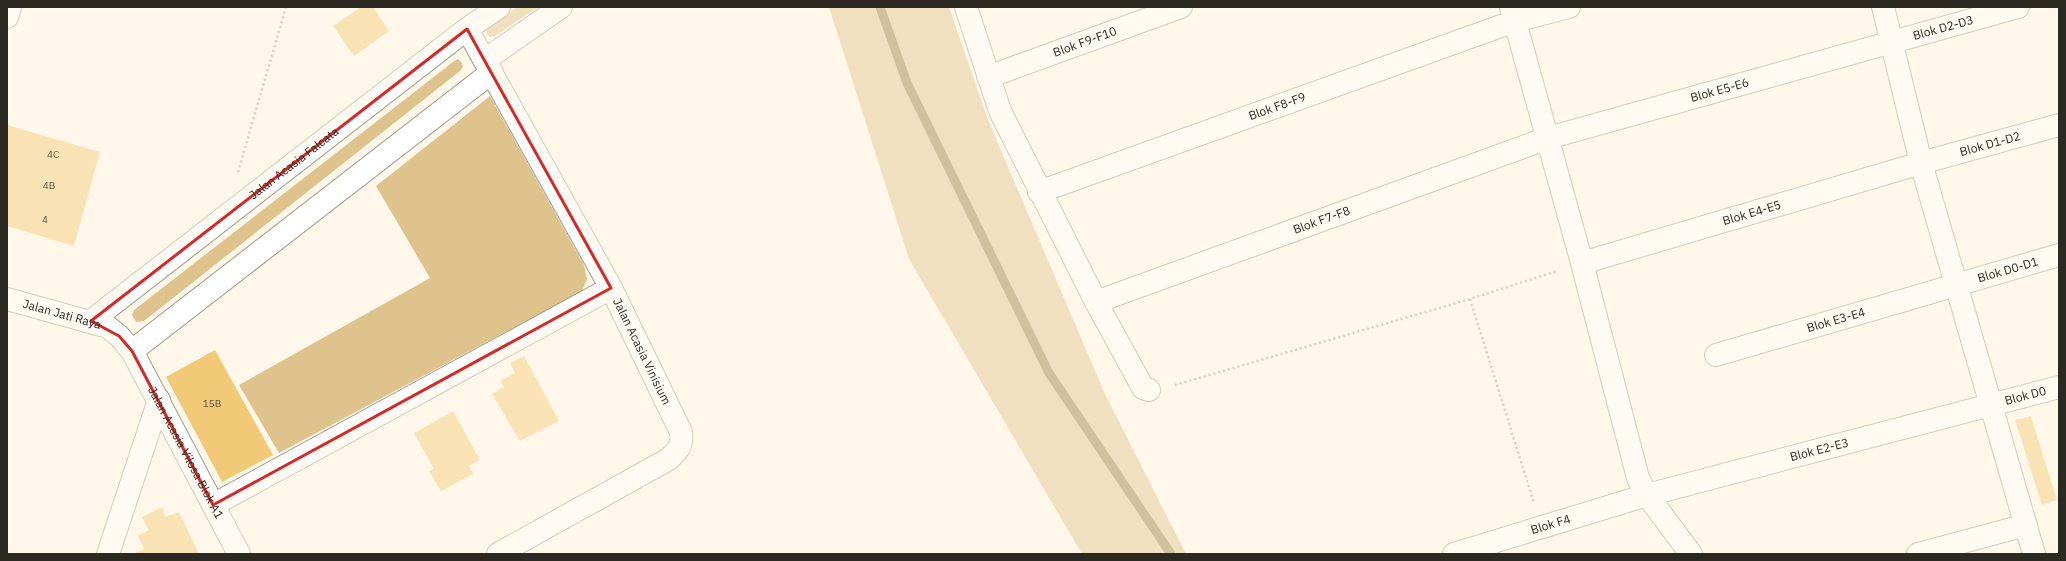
<svg xmlns="http://www.w3.org/2000/svg" width="2066" height="561" font-family="'IBM Plex Sans',sans-serif">
	<style>
		.green { fill: #dec38d }
		.lines { fill: none; stroke-linecap: round; stroke-linejoin: round }
		.stream { stroke: #987c40; stroke-width: 9 }
		.building { fill: #f2ca77 }
		.minor-casing { stroke: #a09888; stroke-width: 24 }
		.path { stroke: #a49e94; stroke-width: 2.5; stroke-dasharray: 2 3; stroke-linecap: butt }
		.minor { stroke: #fff; stroke-width: 22 }
		.marked { fill: none; stroke: #d62828; stroke-width: 3; stroke-linejoin: round }
		.labels { text-anchor: middle; stroke-width: 3; stroke-linejoin: round; paint-order: stroke }
		.number-label { font-size: 10px; fill: #5e5138 }
		.street-label { font-size: 12px; fill: #2c2923; stroke: #fff }
	</style>
	<rect width="100%" height="100%" fill="#fff8ea"/>
	<g class="green">
		<path d="M517,7h21l-43,29 -6,1 -3,-5 2,-4z"/>
		<path d="M829,7h120l39,113 117,274 81,160h-104l-173,-295z"/>
		<path d="M458,59l4,4 1,4 -3,4 -316,250 -8,1 -4,-7 2,-5 319,-248z"/>
		<path d="M490,96l94,169 3,14 -5,12 -303,162 -40,-68 191,-107 -54,-92z"/>
	</g>
	<g class="lines">
		<path class="stream" d="M880,7l27,76 142,290 122,181"/>
	</g>
	<g class="building">
		<path d="M361,7h12l16,24 -35,25 -21,-30z"/>
		<path d="M7,125l93,27 -26,94 -67,-20z"/>
		<path d="M215,350l58,105 -51,27 -56,-105z"/>
		<path d="M524,356l35,65 -39,20 -28,-47 12,-7 -4,-6 15,-8 -5,-10z"/>
		<path d="M453,411l27,49 -11,6 4,8 -32,17 -12,-20 5,-2 -20,-36z"/>
		<path d="M2031,416l26,84 -15,5 -27,-85z"/>
		<path d="M162,507l3,10 14,-5 20,42h-66l11,-5 -6,-13 11,-6 -7,-13z"/>
	</g>
	<g class="lines">
		<defs>
			<g id="minor">
				<path d="M966,7l34,104 96,191 47,86 6,2"/>
				<path d="M1511,7l71,256 56,215 9,17 44,59"/>
				<path d="M1883,7l38,156 113,391"/>
				<path d="M7,17l3,-10"/>
				<path id="s1" d="M467,29l144,259 70,144c2,13 -3,18 -12,27l-171,95"/>
				<path d="M485,60l76,-53"/>
				<path id="s2" d="M988,77l193,-70"/>
				<path id="s3" d="M1039,192l476,-171 54,-14"/>
				<path id="s4" d="M1582,263l339,-100 138,-38"/>
				<path id="s5" d="M7,299l101,28 11,9 13,15 107,203"/>
				<path id="s6" d="M1096,302l452,-164 470,-131"/>
				<path id="s7" d="M91,321l376,-292 32,-22"/>
				<path d="M132,351l360,-279"/>
				<path id="s8" d="M1716,355l343,-100"/>
				<path d="M213,505l398,-217"/>
				<path d="M108,554l51,-154"/>
				<path id="s9" d="M1454,554l193,-59 412,-108"/>
				<path d="M1918,554l108,-29"/>
			</g>
		</defs>
		<use href="#minor" class="minor-casing"/>
		<g class="path">
			<path d="M238,172l48,-165"/>
			<path d="M1470,299l64,204"/>
			<path d="M1175,385l295,-86 87,-28"/>
		</g>
		<use href="#minor" class="minor"/>
	</g>
	<path d="M0 0H2066V561H0ZM467,29l144,259 -398,217 -81,-154 -13,-15 -28,-15z" fill="#fff8ea" fill-opacity=".55" fill-rule="evenodd"/>
	<path class="marked" d="M467,29l144,259 -398,217 -81,-154 -13,-15 -28,-15z"/>
	<g class="labels">
		<g class="number-label">
			<text x="53" y="158">4C</text>
			<text x="49" y="189">4B</text>
			<text x="45" y="223">4</text>
			<text x="212" y="407">15B</text>
		</g>
		<g class="street-label">
			<text dy="4" stroke="none"><textPath href="#s6" startOffset="891">Blok D2-D3</textPath></text>
			<text dy="4" stroke="none"><textPath href="#s2" startOffset="103">Blok F9-F10</textPath></text>
			<text dy="4" stroke="none"><textPath href="#s6" startOffset="659">Blok E5-E6</textPath></text>
			<text dy="4" stroke="none"><textPath href="#s3" startOffset="253">Blok F8-F9</textPath></text>
			<text dy="4" stroke="none"><textPath href="#s4" startOffset="425">Blok D1-D2</textPath></text>
			<text dy="4" stroke="none"><textPath href="#s7" startOffset="257">Jalan Acasia Falcata</textPath></text>
			<text dy="4" stroke="none"><textPath href="#s4" startOffset="177">Blok E4-E5</textPath></text>
			<text dy="4" stroke="none"><textPath href="#s6" startOffset="240">Blok F7-F8</textPath></text>
			<text dy="4" stroke="none"><textPath href="#s8" startOffset="304">Blok D0-D1</textPath></text>
			<text dy="4" stroke="none"><textPath href="#s5" startOffset="57">Jalan Jati Raya</textPath></text>
			<text dy="4" stroke="none"><textPath href="#s8" startOffset="125">Blok E3-E4</textPath></text>
			<text dy="4" stroke="none"><textPath href="#s1" startOffset="367">Jalan Acasia Vinisium</textPath></text>
			<text dy="4" stroke="none"><textPath href="#s9" startOffset="593">Blok D0</textPath></text>
			<text dy="4" stroke="none"><textPath href="#s9" startOffset="380">Blok E2-E3</textPath></text>
			<text dy="4" stroke="none"><textPath href="#s5" startOffset="254">Jalan Acasia Vilosa Blok A1</textPath></text>
			<text dy="4" stroke="none"><textPath href="#s9" startOffset="101">Blok F4</textPath></text>
		</g>
	</g>
	<rect width="2066" height="561" fill="none" stroke="#2c2923" stroke-width="16"/>
</svg>
